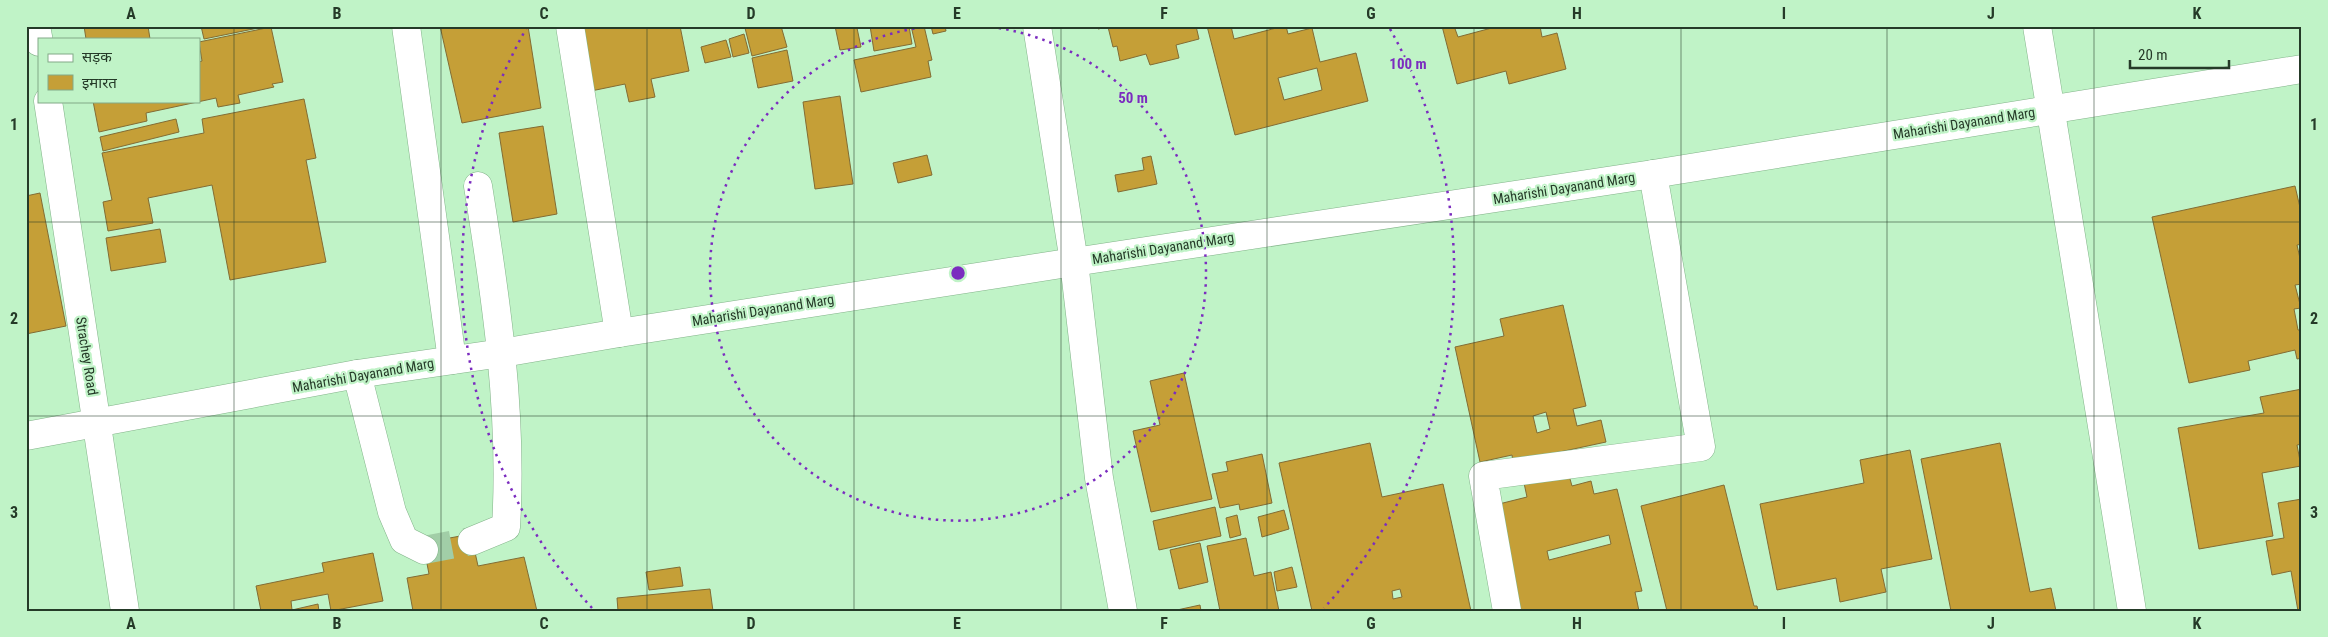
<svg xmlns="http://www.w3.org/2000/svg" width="2328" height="637" font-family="'Roboto Condensed','Noto Sans Devanagari',sans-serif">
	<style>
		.building { fill: #c59f37; stroke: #826c34; fill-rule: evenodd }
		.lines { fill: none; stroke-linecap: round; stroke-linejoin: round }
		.minor-tunnel { stroke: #a1cea7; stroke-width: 28; stroke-dasharray: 28 14; stroke-linecap: butt }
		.minor-casing { stroke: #82b389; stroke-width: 29 }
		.minor { stroke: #fff; stroke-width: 28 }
		.grid { fill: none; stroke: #253a28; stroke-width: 1; stroke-opacity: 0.55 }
		.ring { fill: none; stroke: #7b2cbf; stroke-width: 2.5; stroke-dasharray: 2.5 5 }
		.labels { text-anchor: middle; stroke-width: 4.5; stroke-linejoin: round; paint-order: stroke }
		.street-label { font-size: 14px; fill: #253a28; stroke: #c0f3c7 }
		.centre { fill: #7b2cbf; stroke: #c0f3c7; stroke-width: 2.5 }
		.ring-label { font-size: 15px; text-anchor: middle; font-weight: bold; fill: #7b2cbf; stroke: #c0f3c7; stroke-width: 4.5; stroke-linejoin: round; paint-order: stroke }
		.neatline { fill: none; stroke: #253a28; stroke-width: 2 }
		.grid-label { font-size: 16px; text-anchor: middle; font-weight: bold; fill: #253a28 }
	</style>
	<rect width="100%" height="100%" fill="#c0f3c7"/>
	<g class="building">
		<path d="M84,26h64l2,13h-64z"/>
		<path d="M201,26h67l-64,13z"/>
		<path d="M440,26h88l13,82 -79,15z"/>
		<path d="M578,26h102l9,45 -38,8 4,18 -26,5 -4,-18 -34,7z"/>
		<path d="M753,26h28l6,21 -35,9 -7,-28z"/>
		<path d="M835,26h29l-7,2 4,19 -21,3z"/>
		<path d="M870,26h39l3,18 -38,7z"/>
		<path d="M911,26h13l8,34 -4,1 3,16 -70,15 -7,-32 62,-13z"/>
		<path d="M931,26h14l1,5 -13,3z"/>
		<path d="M1098,26h98l3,13 -23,6 3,13 -29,7 -4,-11 -26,7 -3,-15 -4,1 -5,-20 -10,2z"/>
		<path d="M1207,26h24l3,13 50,-13h2l2,8 24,-6 8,34 36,-9 12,48 -133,34zM1317,68l5,22 -38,10 -6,-22z"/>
		<path d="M1442,26h12l4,11 41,-11h41l2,11 15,-4 9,36 -57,15 -3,-13 -49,13z"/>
		<path d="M271,27l12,55 -11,2 2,3 -36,8 2,8 -22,4 -2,-9 -70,15 1,8 -48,11 -6,-31h106v-39l3,-1 -3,-19z"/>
		<path d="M744,34l5,19 -16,4 -4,-18z"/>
		<path d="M726,40l5,17 -26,6 -4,-16z"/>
		<path d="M787,50l6,31 -35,7 -6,-30z"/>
		<path d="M840,96l13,88 -38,5 -12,-87z"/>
		<path d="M304,99l12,59 -10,2 20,102 -96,18 -18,-95 -64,13 5,25 -45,8 -5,-29 9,-2 -10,-47 102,-20 -2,-14z"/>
		<path d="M176,119l3,13 -76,19 -3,-14z"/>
		<path d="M543,126l14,88 -44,8 -14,-89z"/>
		<path d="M927,155l5,20 -34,8 -5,-20z"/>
		<path d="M1151,156l6,28 -39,8 -3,-17 29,-5 -2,-12z"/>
		<path d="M2295,186l7,30v28l-5,1 5,22v17l-7,1 6,23 -7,1 4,21h4v28l-5,1 -2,-9 -47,11 2,9 -61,13 -37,-166z"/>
		<path d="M40,193l26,133 -40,8v-138z"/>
		<path d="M160,229l6,33 -55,9 -5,-33z"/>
		<path d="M1563,305l23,101 -13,3 4,17 24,-6 5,22 -93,20 -1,-7 -32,7 -25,-115 49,-11 -4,-17zM1546,412l4,17 -13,4 -4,-17z"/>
		<path d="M1184,373l28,126 -61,13 -18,-81 27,-6 -10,-44z"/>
		<path d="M2302,389v55l-5,1 4,21 -39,7 11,63 -74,13 -21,-121 86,-15 -4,-16z"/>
		<path d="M1370,443l12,54 61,-13 28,127h-159l-33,-148zM1400,589l2,8 -9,2 -1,-8z"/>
		<path d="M2000,443l30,149 21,-4 5,23h-105l-30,-152z"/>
		<path d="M1910,450l22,109 -51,10 5,23 -46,10 -4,-24 -59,12 -17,-86 104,-21 -4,-23z"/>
		<path d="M1262,454l10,49 -32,7 -1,-6 -19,4 -8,-34 16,-3 -2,-9z"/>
		<path d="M1568,472l4,14 19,-5 3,13 23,-5 25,102 -7,1 4,19h-118l-26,-106 32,-8 -3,-14zM1609,535l2,9 -62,16 -2,-9z"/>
		<path d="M1724,485l30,121h3l1,5h-91l-26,-105z"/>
		<path d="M2302,499v112h-4l-7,-40 -19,4 -6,-34 18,-3 -6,-35z"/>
		<path d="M1215,507l6,29 -62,14 -6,-29z"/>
		<path d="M1284,510l5,19 -27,8 -4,-20z"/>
		<path d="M1237,515l4,20 -11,3 -4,-20z"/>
		<path d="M471,534l7,32 46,-9 13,54h-124l-6,-33 22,-4 -6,-31z"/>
		<path d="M1246,538l8,38 17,-4 8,39h-59l-13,-65z"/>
		<path d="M1200,543l8,39 -29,7 -9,-39z"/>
		<path d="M373,553l10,48 -52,10 -3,-17 -37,7 1,9 26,-6 1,7h-58l-5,-25 68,-14 -2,-9z"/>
		<path d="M680,567l3,19 -34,4 -3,-18z"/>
		<path d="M1292,567l5,20 -20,4 -3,-19z"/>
		<path d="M710,589l3,22h-95l-1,-13z"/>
		<path d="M1200,605l1,6h-24v-1z"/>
	</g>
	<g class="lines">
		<path class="minor-tunnel" d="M424,550l48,-9"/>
		<defs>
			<g id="minor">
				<path d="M36,26l3,16"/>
				<path d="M406,26l46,334"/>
				<path d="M570,26l49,307"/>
				<path d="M1037,26l37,236 25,216 24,133"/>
				<path d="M2037,26l95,585"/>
				<path d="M48,101l77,510"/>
				<path d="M357,374l35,138 12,28 20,10"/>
				<path d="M26,436l331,-62 145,-21 117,-20 455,-71 579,-88 649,-105"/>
				<path d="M472,541l34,-14c7,-114 -10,-229 -28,-341"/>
				<path d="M1507,611l-24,-135 218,-29 -48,-273"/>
			</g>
		</defs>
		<use href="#minor" class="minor-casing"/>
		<use href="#minor" class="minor"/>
	</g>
	<path class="grid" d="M234,26v585M441,26v585M647,26v585M854,26v585M1061,26v585M1267,26v585M1474,26v585M1681,26v585M1887,26v585M2094,26v585M26,222h2276M26,416h2276"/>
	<g class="ring">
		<path d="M984 26A248 248 0 1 1 932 26"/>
		<path d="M592 608A496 496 0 0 1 526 29M1390 29A496 496 0 0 1 1324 608"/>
	</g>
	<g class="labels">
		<g class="street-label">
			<text transform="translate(1964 123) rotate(-9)" y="5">Maharishi Dayanand Marg</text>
			<text transform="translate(1564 188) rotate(-9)" y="5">Maharishi Dayanand Marg</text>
			<text transform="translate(1163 248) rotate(-9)" y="5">Maharishi Dayanand Marg</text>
			<text transform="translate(763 310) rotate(-9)" y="5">Maharishi Dayanand Marg</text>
			<text transform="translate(87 356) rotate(81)" y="5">Strachey Road</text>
			<text transform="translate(363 375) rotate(-10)" y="5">Maharishi Dayanand Marg</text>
		</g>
	</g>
	<circle cx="958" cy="273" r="8" class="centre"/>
	<g class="ring-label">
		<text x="1408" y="69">100 m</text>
		<text x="1133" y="103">50 m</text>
	</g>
	<rect width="2328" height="637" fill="none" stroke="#c0f3c7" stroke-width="55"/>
	<rect x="38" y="38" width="162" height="65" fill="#c0f3c7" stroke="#82a987"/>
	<rect x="48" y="54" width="25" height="8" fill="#ffffff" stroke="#82a987"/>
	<text x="82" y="62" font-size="15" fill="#253a28">सड़क</text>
	<rect x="48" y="75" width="25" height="15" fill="#c59f37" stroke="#82a987"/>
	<text x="82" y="88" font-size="15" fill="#253a28">इमारत</text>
	<path d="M2130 60v8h99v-8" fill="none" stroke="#253a28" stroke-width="2.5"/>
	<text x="2138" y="60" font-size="15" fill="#253a28" stroke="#c0f3c7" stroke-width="4" paint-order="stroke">20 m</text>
	<rect x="28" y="28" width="2272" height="582" class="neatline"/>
	<g class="grid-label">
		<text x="131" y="19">A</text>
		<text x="337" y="19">B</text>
		<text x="544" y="19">C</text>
		<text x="751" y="19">D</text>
		<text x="957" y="19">E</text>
		<text x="1164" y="19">F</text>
		<text x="1371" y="19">G</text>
		<text x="1577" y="19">H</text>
		<text x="1784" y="19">I</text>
		<text x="1991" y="19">J</text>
		<text x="2197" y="19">K</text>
		<text x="14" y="130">1</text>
		<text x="2314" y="130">1</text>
		<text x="14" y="324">2</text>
		<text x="2314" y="324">2</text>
		<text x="14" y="518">3</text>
		<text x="2314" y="518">3</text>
		<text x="131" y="629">A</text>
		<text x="337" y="629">B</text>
		<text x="544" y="629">C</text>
		<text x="751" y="629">D</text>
		<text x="957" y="629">E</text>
		<text x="1164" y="629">F</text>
		<text x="1371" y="629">G</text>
		<text x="1577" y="629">H</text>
		<text x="1784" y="629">I</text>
		<text x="1991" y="629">J</text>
		<text x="2197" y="629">K</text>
	</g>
</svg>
